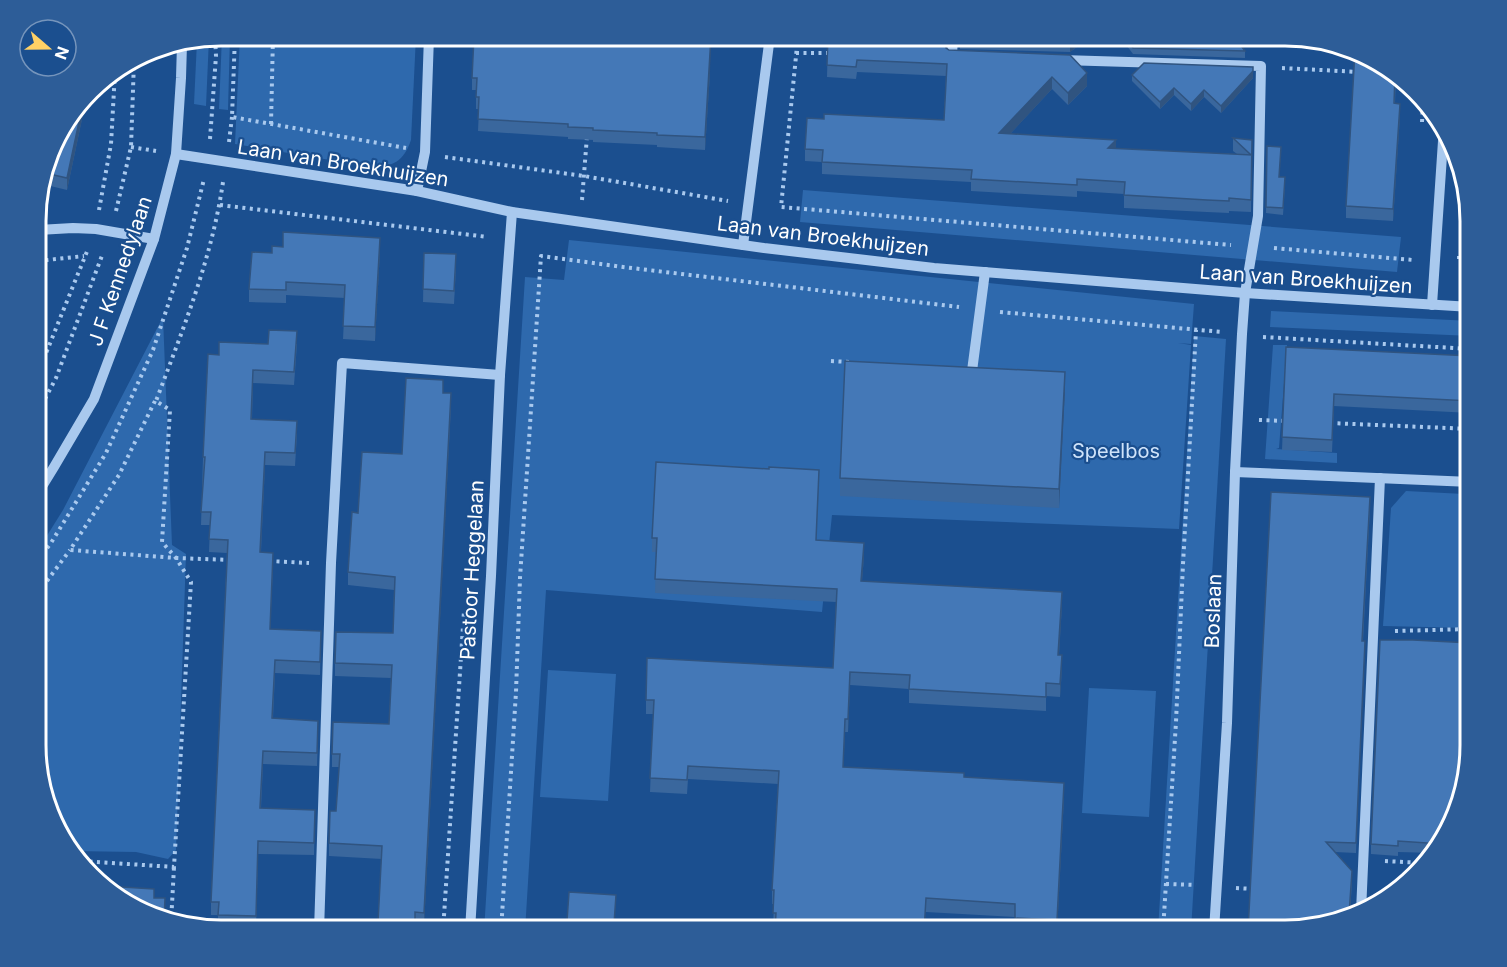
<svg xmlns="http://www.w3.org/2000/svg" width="1507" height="967" font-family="Inter,sans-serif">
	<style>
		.green { fill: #2e69ad }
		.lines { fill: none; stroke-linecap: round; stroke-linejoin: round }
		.path { stroke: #a9c9ee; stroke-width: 4; stroke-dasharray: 3 4.5; stroke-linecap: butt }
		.minor { stroke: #a9c9ee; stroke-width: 10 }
		.wall { fill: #3a679d }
		.shaded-wall { fill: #305480 }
		.building { fill: #4478b7; stroke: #305480; stroke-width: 1.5 }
		.labels { text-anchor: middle; stroke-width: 4.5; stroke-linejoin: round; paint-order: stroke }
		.street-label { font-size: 20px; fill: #fff; stroke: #1b4f8f }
		.park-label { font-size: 20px; fill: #cfe3fa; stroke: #1b4f8f }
		.rim { fill: none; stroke: #fff; stroke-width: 3 }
	</style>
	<rect width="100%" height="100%" fill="#1b4f8f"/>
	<g class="green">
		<path d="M222,36h8l-2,74 -9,-1z"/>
		<path d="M240,36h176l-5,104c-7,21 -18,27 -39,27l-137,-23z"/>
		<path d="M209,38l-3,68 -12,-2 3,-63z"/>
		<path d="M803,190l598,47 -4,35 -597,-50z"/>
		<path d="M569,240l625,64 -3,40 -13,-1 13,2 -12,184 -347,-14 -10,97 -276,-22 -21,341h-41l41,-654 39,3z"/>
		<path d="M1461,262h10v28l-9,-1z"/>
		<path d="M1271,311l200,10v15l-201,-9z"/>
		<path d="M163,317l9,228 14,9 -10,296 -8,9 -32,-7 -64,-1 -11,-12 -23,-69v-220l25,-40z"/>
		<path d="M1194,336l32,3 -35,592h-33z"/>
		<path d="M1273,345h14l-8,103 -3,1 61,4v10l-72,-4z"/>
		<path d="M1406,491l58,3 7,7v127l-88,-2 8,-118z"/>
		<path d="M548,670l68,4 -8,127 -68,-4z"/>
		<path d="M1089,688l67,3 -7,126 -67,-4z"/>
	</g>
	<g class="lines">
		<g class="path">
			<path d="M235,36l-3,81 174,31"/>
			<path d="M798,36l-17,171 450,38"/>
			<path d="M796,53h35"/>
			<path d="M1282,68l77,4"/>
			<path d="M1422,122l1,-19"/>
			<path d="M271,124l2,-88"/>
			<path d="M210,139l6,-83 -1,-19"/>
			<path d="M229,142l3,-25"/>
			<path d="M131,147l25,4"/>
			<path d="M445,157l139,19 144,25"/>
			<path d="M582,200l5,-64"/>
			<path d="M220,205l268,32"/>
			<path d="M99,210l12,-66 4,-72"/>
			<path d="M116,211l15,-64 3,-86"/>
			<path d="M1274,248l139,12"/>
			<path d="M1459,256v5h12"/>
			<path d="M38,261l46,-5"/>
			<path d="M1000,312l222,20"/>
			<path d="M1263,337l208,12"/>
			<path d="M831,361l18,1"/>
			<path d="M38,373l50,-124"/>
			<path d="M155,401l-36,74 -49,75 106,8 55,2"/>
			<path d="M38,412l18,-34 47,-125"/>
			<path d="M1259,420l28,1"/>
			<path d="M1330,423l141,6"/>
			<path d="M38,560l13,-17 55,-90 47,-103 34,-102 17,-69"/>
			<path d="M269,561l40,2"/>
			<path d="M38,593l32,-43"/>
			<path d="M1395,631l76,-2"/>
			<path d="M82,861l92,6 17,-285 -15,-24 -14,-16 8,-132 -14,-9c27,-72 56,-143 67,-219"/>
			<path d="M1385,861l39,2"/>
			<path d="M1166,884l30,1"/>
			<path d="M1236,888l17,1"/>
			<path d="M171,923l3,-56"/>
			<path d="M443,931l21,-320"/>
			<path d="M501,931l15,-239 4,-114 21,-322 82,11 336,40"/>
			<path d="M939,931v-2l19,2"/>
			<path d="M1163,931l13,-209 7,-158 13,-234"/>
		</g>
		<g class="minor">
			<path d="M953,36l-1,20 8,1"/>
			<path d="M1062,60l199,6 -3,150 -13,77 -3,41 -7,138 -8,251 -13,208"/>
			<path d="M176,154l241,37 95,21 252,36 170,20 311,25 226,14"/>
			<path d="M417,191l8,-39 4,-116"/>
			<path d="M38,230l35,-2 23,1 58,10"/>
			<path d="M743,245l27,-209"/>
			<path d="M1432,305l12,-179"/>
			<path d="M972,371l13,-99"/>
			<path d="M1235,472l236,10"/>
			<path d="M38,493l16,-26 40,-68 60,-160 22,-85 5,-76 1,-34"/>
			<path d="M1361,912l19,-434"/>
			<path d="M319,931l12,-368 11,-200 158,12"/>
			<path d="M470,931l21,-355 9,-201 12,-163"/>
		</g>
	</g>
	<g class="wall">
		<path d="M828,36l117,10 4,4 138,36 -19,19 -16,-16 -42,45 106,15 121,5 -4,-3v-13l19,2 -1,72 -22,-1v2l-22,-1 -83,-4v-14l-47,-3v6l-106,-6v-9l-149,-8v-12l-17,-1v-12l19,-30 120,1 2,-44 -89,-4 -1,7 -29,-2z"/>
		<path d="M959,36h126v5l-15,11 -110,-3z"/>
		<path d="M1127,39l118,12v7l-112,-4 -6,-8z"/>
		<path d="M1253,67v11l-32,35 -17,-16 -13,14 -17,-16 -14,14 -28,-28v-6z"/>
		<path d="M1388,67l8,8 -1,28 5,13 -7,105 -47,-3v-12z"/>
		<path d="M710,73l-5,77 -48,-3v-2l-64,-3v-2l-25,-1v-2l-90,-6 1,-22h-3v-19h-4v-12z"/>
		<path d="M85,105l-18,85 -25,-6 13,-45z"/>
		<path d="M1267,146l13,31 5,7 -2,31 -17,-2z"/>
		<path d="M380,251l-5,90 -32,-2 2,-41 -59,-3v8l-37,-1v-13l23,-36z"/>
		<path d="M424,253l32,14 -2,37 -31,-2z"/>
		<path d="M268,344h29l-3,41 -41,-2 -1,36 45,15 -2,32 -30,-1 -4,87 12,14 -3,63 51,2 -1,44 -45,-2 -2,45 45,16 -1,32 -54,-2 -2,44 54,2 -1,45 -56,-1 -2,75 -38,-2v-12h-7v-13l16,-349 -18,-1 1,-27h-9l2,-68 16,-102z"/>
		<path d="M1286,347l185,9v57l-137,-7 -2,46 -50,-2z"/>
		<path d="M1065,390l-6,118 -219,-12v-18z"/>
		<path d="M443,393l8,13 -27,520 -9,-1v6h-37l4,-72 -53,-3v-13l7,-32 3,-44h-7v-13l57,-30 2,-46 -56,-2v-13l58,-30 1,-43 -46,-5v-13l54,-118z"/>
		<path d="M819,484l-3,56 48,16 -2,25 200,24 -3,50 3,14 -2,28 -14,-1v15l-137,-8v-14l-59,-4 -2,47h-3l-2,35 121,10 100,20 -7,134h-42v-14l-89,-5 -153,15 1,-23h-2v-14l6,-106 -90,-5 -1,15 -37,-2 3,-78h-7v-14l187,-32 3,-66 -181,-9 1,-41h-4v-14z"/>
		<path d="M1370,507l-7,134 -7,212 -21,-1 17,29 -2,34 -53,16z"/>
		<path d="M1471,757l-31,91 -5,5 -37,-1v4l-27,-2v-10z"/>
	</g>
	<g class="shaded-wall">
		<path d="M711,36l-1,37 -5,77v-13z"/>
		<path d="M1076,36h9v5l-15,11v-12z"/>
		<path d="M1253,71v7l-32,35v-7z"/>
		<path d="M1087,73v13l-19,19v-12z"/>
		<path d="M1052,77v12l-53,57v-13z"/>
		<path d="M1174,88v7l-14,14v-7z"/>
		<path d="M1204,90v7l-13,14v-7z"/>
		<path d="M85,100v5l-18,85v-12l16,-75z"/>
		<path d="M1400,104v12l-7,105v-12z"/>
		<path d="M1116,140v12l-8,-4z"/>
		<path d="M380,238v13l-5,90v-14z"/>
		<path d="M40,321v13l-2,9v-13z"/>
		<path d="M1065,372v18l-6,118v-19z"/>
		<path d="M451,393l-6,137 -21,396v-13z"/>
		<path d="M265,452v13l-5,100v-13z"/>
		<path d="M864,543v13l-3,38v-13z"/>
		<path d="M1062,592v13l-4,64v-14z"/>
		<path d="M1062,655v14l-2,28v-13z"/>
		<path d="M850,672v13l-2,47v-13z"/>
		<path d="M845,719v13l-2,48v-13z"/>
		<path d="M1064,783v14l-7,134v-11z"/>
	</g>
	<g class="building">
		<path d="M474,36h237l-6,101 -48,-2v-2l-64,-3v-2l-25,-1v-3l-90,-5 1,-22h-3l1,-19h-5z"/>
		<path d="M828,36h117v8l1,4 3,2 121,5 17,18 -19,20 -16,-16 -53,56 117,7 -8,8 143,7 -18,-17 19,2 -1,60 -22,-2v3l-22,-1 -83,-5 1,-13 -48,-3v6l-106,-6 1,-9 -150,-8 1,-12 -18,-1 2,-31 17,1v-5l120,6 3,-56 -90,-4 -1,7 -29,-2z"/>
		<path d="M960,36h116l-6,4z"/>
		<path d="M1131,36h103l11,15 -112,-3 -6,-9z"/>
		<path d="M1355,51l33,16 7,8 -1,28 6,1 -7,105 -47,-3z"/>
		<path d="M1144,63l109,4v4l-32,35 -17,-16 -13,14 -17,-16 -14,14 -28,-27z"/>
		<path d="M83,103l-16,75 -22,-5 10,-34z"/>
		<path d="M1267,146l14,1 -2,30h6l-2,31 -17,-1z"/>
		<path d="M283,232l97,6 -5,89 -32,-1 2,-41 -59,-3v8l-37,-1 3,-37 20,1v-7l11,1z"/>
		<path d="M424,253l32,1 -2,37 -31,-2z"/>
		<path d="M38,321h2l-2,9z"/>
		<path d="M269,330l28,1 -3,41 -41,-2 -2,49 46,2 -2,32 -30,-1 -5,100 13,1 -3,76 51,2 -1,31 -45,-2 -3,58 46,3 -1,32 -54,-2 -3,57 55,2 -1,33 -56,-2 -2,75 -38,-1 1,-13h-8l17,-362 -19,-1 2,-27h-10l4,-55h-2l5,-103 11,1v-13l49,2z"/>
		<path d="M1286,347l185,9v45l-137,-7 -2,46 -50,-3z"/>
		<path d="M845,361l220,11 -6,117 -219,-11z"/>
		<path d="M406,378l37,2v13h8l-27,520 -9,-1v12l-37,-2 4,-76 -53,-3 1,-32h6l4,-57h-8l1,-32 56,2 3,-59 -57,-2 1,-31 57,1 2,-56 -47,-5 4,-60 6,1 4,-61 40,2z"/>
		<path d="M656,462l113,7v-2l50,3 -3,70 48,3 -3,38 201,11 -4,63h4l-2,29 -14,-1v14l-137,-8 1,-14 -60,-3 -2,47h-3l-2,48 121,6v4l100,6 -7,137 -42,-2v-14l-89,-6 -2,33h-149l1,-18h-3l1,-23h-2l7,-119 -91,-5 -1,14 -37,-2 4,-78h-8l1,-42 186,10 4,-79 -182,-10 2,-41h-5z"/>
		<path d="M1271,492l99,5 -8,144h3l-9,202 -30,-1 26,29 -3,44 -52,16h-49z"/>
		<path d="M1380,640h33l58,3v114l-29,87 -44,-3v5l-27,-2z"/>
		<path d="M106,886l48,3v9h11l-1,24 -45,-22z"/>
		<path d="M569,892l47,3 -2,29h12v7h-65v-11l6,1z"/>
	</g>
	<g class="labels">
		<g class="street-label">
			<text transform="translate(343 163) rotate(9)" y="7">Laan van Broekhuijzen</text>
			<text transform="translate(823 236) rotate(7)" y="7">Laan van Broekhuijzen</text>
			<text transform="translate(120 271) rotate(-71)" y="7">J F Kennedylaan</text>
			<text transform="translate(1306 279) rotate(4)" y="7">Laan van Broekhuijzen</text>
			<text transform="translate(472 570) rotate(-87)" y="7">Pastoor Heggelaan</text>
			<text transform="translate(1213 611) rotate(-88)" y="7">Boslaan</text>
		</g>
		<g class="park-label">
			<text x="1116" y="458">Speelbos</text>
		</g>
	</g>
	<path d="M0 0H1507V967H0ZM221 46H1285A175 175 0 0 1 1460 221V745A175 175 0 0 1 1285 920H221A175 175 0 0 1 46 745V221A175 175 0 0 1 221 46Z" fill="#2d5d98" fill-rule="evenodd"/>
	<path class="rim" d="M221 46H1285A175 175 0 0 1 1460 221V745A175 175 0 0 1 1285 920H221A175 175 0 0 1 46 745V221A175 175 0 0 1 221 46Z"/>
	<g transform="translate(48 48) rotate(110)"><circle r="28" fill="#1b4f8f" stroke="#7695bc" stroke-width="1.5"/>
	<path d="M0-4.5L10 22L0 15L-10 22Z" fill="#ffd166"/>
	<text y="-9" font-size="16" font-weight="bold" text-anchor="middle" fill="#ffffff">N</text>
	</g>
</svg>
